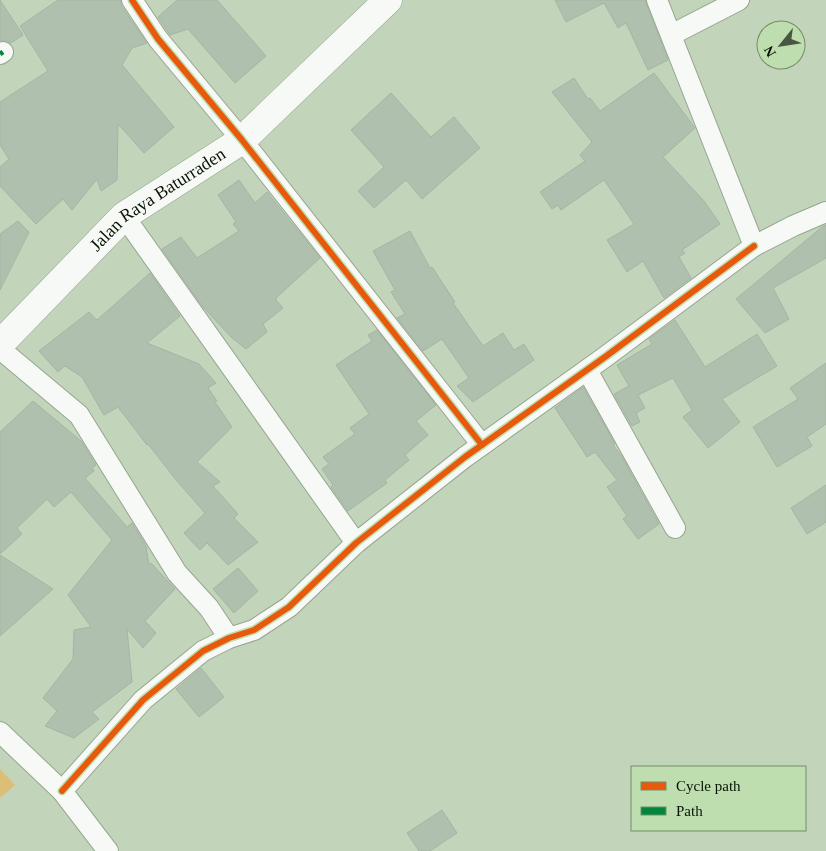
<svg xmlns="http://www.w3.org/2000/svg" width="826" height="851" font-family="Georgia,serif">
	<style>
		.green { fill: #dcbf77 }
		.building { fill: #afc0ae; stroke: #a4b6a3 }
		.lines { fill: none; stroke-linecap: round; stroke-linejoin: round }
		.minor-casing { stroke: #97a591; stroke-width: 22 }
		.primary-casing { stroke: #97a591; stroke-width: 29 }
		.minor { stroke: #f6f9f5; stroke-width: 20 }
		.primary { stroke: #f6f9f5; stroke-width: 28 }
		.quiet { stroke: #00873e; stroke-width: 5; stroke-dasharray: 10 5; stroke-linecap: butt }
		.cycleway-casing { stroke: #bedeaf; stroke-width: 9 }
		.cycleway { stroke: #e8590c; stroke-width: 6 }
		.labels { text-anchor: middle; stroke-width: 4.5; stroke-linejoin: round; paint-order: stroke }
		.street-label { font-size: 18px; fill: #071203; stroke: #bedeaf }
	</style>
	<rect width="100%" height="100%" fill="#c2d4ba"/>
	<path class="green" d="M0,769l15,16 -15,13z"/>
	<g class="building">
		<path d="M0,0l23,35 -12,8 -3,-2h-8z"/>
		<path d="M58,0h62l2,7 25,36 -15,5 -10,17 52,62 -30,26 -26,-29 -1,56 -16,11 -4,-12 -25,31 -9,-11 -27,25 -36,-38v-19l9,-8 -9,-14v-43l48,-31 -28,-45z"/>
		<path d="M177,0h40l49,56 -31,27 -47,-54 -18,6 -12,-18z"/>
		<path d="M555,0h90l23,60 -20,10 -22,-47 -8,5 -14,-25 -38,19z"/>
		<path d="M654,73l41,55 -32,29 41,44 16,23 -38,26 3,3 -6,4 12,21 -27,20 -21,-37 -16,11 -20,-32 27,-16 -30,-44 -43,30 -3,-5 -6,4 -12,-17 45,-31 -5,-6 12,-13 -40,-50 22,-14 14,21 2,-1 10,13z"/>
		<path d="M391,93l40,44 23,-20 26,31 -58,51 -16,-19 -32,28 -16,-17 26,-24 -33,-37z"/>
		<path d="M239,180l16,23 12,-11 53,66 -43,39 -1,3 7,8 -20,16 4,8 -21,17 -15,-12 -28,-30 -41,-58 19,-12 16,21 42,-27 -6,-7 3,-2 -18,-27z"/>
		<path d="M18,221l11,11 -29,58v-56z"/>
		<path d="M826,225v33l-53,30 16,31 -24,14 -29,-34 86,-72z"/>
		<path d="M410,231l20,37 2,-1 23,35 -2,1 30,43 20,-13 11,17 10,-6 10,16 -61,42 -16,-16 12,-8 -27,-39 -19,12 -26,-33 8,-4 -14,-22 4,-2 -22,-39z"/>
		<path d="M150,273l30,43 -33,27 52,21 17,19 -8,5 9,13 -2,1 17,25 -35,35 23,20 -7,4 25,28 -4,4 24,24 -30,23 -21,-22 -7,7 -16,-17 21,-20 -28,-32 -29,-37 -1,1 -29,-38 -14,8 -22,-38 -17,-11 -7,6 -19,-21 50,-39 8,8z"/>
		<path d="M675,320l30,47 52,-33 20,32 -55,33 18,23 -32,26 -25,-31 9,-7 -19,-32 -35,17 7,13 -9,5 4,9 -8,4 -18,-32 15,-8 -12,-21 35,-21 -3,-5z"/>
		<path d="M377,330l59,75 -20,16 12,14 -23,20 4,5 -24,20 2,3 -39,28 -17,-24 2,-2 -11,-16 7,-5 -6,-7 32,-23 -5,-6 19,-14 -33,-49 36,-24 -4,-6z"/>
		<path d="M826,363v61l-19,13 5,9 -35,21 -24,-40 45,-28 -8,-11z"/>
		<path d="M583,387l32,57 -2,1 9,12 37,67 -21,15 -15,-20 4,-3 -20,-29 10,-7 -22,-28 -8,5 -32,-49z"/>
		<path d="M33,401l48,40 15,24 -4,3 2,3 -9,7 42,49 5,-4 14,23 3,19 2,-2 24,26 -30,32 11,12 -13,15 -16,-19 5,53 -40,30 7,7 -25,19 -29,-12 12,-15 -14,-13 30,-39 1,-29 17,-3 -23,-32 44,-55 -41,-48 -17,15 -7,-8 -30,29 5,6 -22,20v-122z"/>
		<path d="M826,485v37l-19,12 -16,-26z"/>
		<path d="M0,555l53,34 -53,47z"/>
		<path d="M238,568l20,23 -24,22 -21,-24z"/>
		<path d="M201,668l23,29 -25,20 -23,-28z"/>
		<path d="M442,810l15,23 -27,18h-11l-12,-18z"/>
	</g>
	<g class="lines">
		<defs>
			<g id="minor">
				<path d="M132,0l26,39 84,101 240,305"/>
				<path d="M657,0l97,246 39,-20 33,-14"/>
				<path d="M671,35l68,-35"/>
				<path d="M0,54l3,-2"/>
				<path d="M124,216l232,327"/>
				<path d="M0,349l79,66 98,158 32,35 20,30"/>
				<path d="M587,370l88,158"/>
				<path d="M0,732l62,59 46,60"/>
				<path d="M62,791l81,-91 60,-49 26,-13 25,-8 35,-23 67,-64 109,-86 140,-100 149,-111"/>
			</g>
			<g id="primary">
				<path id="s1" d="M0,344l124,-128 118,-76 146,-140"/>
			</g>
		</defs>
		<use href="#minor" class="minor-casing"/>
		<use href="#primary" class="primary-casing"/>
		<use href="#minor" class="minor"/>
		<use href="#primary" class="primary"/>
		<path class="quiet" d="M0,54l3,-2"/>
		<defs>
			<g id="cycleway">
				<path d="M132,0l26,39 84,101 240,305"/>
				<path d="M62,791l81,-91 60,-49 26,-13 25,-8 35,-23 67,-64 109,-86 140,-100 149,-111"/>
			</g>
		</defs>
		<use href="#cycleway" class="cycleway-casing"/>
		<use href="#cycleway" class="cycleway"/>
	</g>
	<g class="labels">
		<g class="street-label">
			<text dy="6" stroke="none"><textPath href="#s1" startOffset="215">Jalan Raya Baturraden</textPath></text>
		</g>
	</g>
	<rect x="631" y="766" width="175" height="65" fill="#bedeaf" stroke="#758c6a"/>
	<rect x="641" y="782" width="25" height="8" fill="#e8590c" stroke="#758c6a"/>
	<text x="676" y="791" font-size="15" fill="#071203">Cycle path</text>
	<rect x="641" y="807" width="25" height="8" fill="#00873e" stroke="#758c6a"/>
	<text x="676" y="816" font-size="15" fill="#071203">Path</text>
	<g transform="translate(781 45) rotate(240)"><circle r="24" fill="#bedeaf" stroke="#758c6a"/>
	<path d="M0-4L9 19L0 12L-9 19Z" fill="#485643"/>
	<text y="-8" font-size="14" font-weight="bold" text-anchor="middle" fill="#071203">N</text>
	</g>
</svg>
